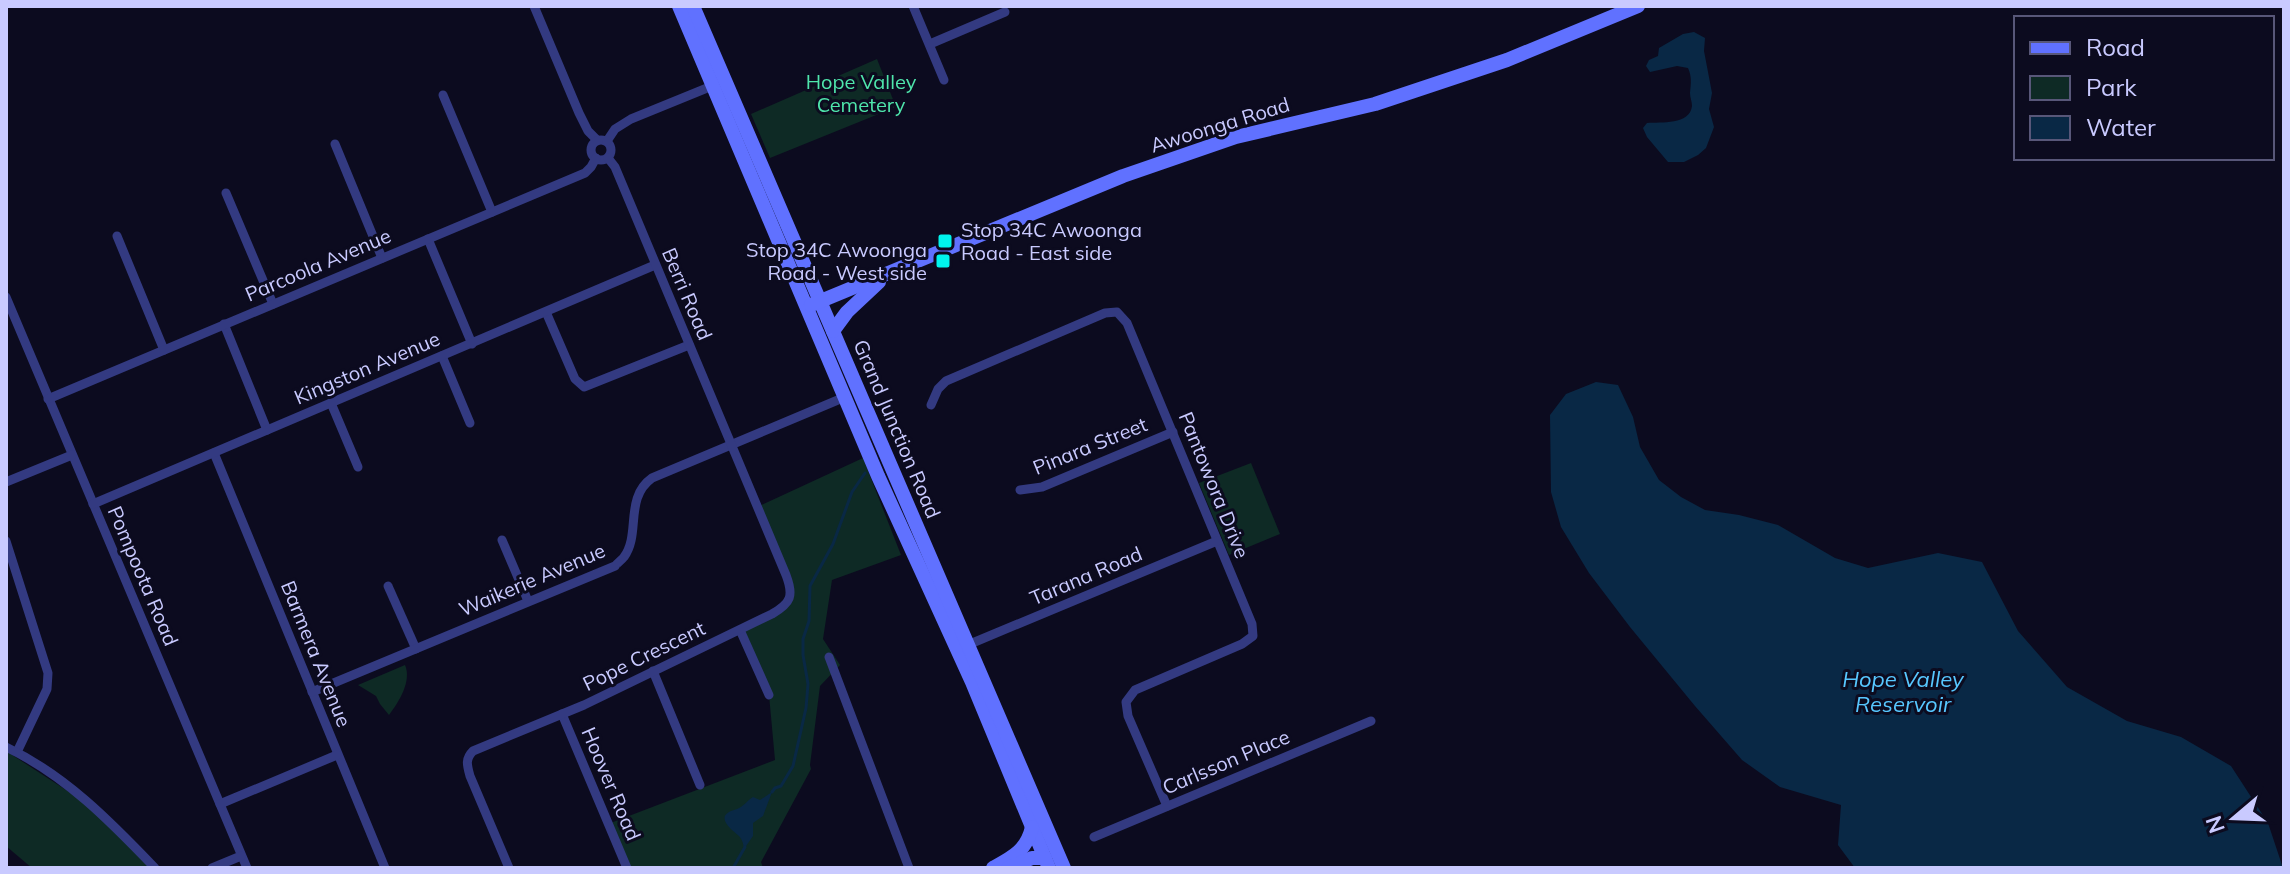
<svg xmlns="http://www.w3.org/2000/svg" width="2290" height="874" font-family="Mulish,sans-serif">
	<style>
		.green { fill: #0e2a25 }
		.water { fill: #092845 }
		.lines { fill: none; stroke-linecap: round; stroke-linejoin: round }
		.stream { stroke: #092845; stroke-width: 3 }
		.minor { stroke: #333a81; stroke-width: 9 }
		.secondary { stroke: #6071ff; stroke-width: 14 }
		.poi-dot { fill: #00f4ed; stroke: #0c0b1f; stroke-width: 3 }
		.labels { text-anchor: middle; stroke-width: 6; stroke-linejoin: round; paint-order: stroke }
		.park-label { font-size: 20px; fill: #4fe6ac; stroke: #0c0b1f }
		.street-label { font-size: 20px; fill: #c9caff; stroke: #0c0b1f }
		.poi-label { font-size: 20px; fill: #c9caff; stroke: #0c0b1f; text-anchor: start }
		.water-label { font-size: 22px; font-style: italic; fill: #57c7ff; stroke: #0c0b1f }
	</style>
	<rect width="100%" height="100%" fill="#0c0b1f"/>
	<g class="green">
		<path d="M877,59l19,48 -126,51 -19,-44z"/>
		<path d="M863,458l38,97 -69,25 -9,59 17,26 -20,21 -10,79 1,4 -50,93 2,6h-136l-19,-44 167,-64 -6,-65 -29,-65 51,-33 -34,-90z"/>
		<path d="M1251,463l29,71 -51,21 -30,-72z"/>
		<path d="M405,665c7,16 -6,37 -16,50l-9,-11 -4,-8 -18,-11z"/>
		<path d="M6,751l97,63 52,54h-123l-26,-22z"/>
	</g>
	<g class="water">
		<path d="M1694,32l11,6 -1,13 8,42 -3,16 5,18 -8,21 -8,7 -14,7h-16l-21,-25 -4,-9 4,-5c14,-1 43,2 45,-17 0,-4 -2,-9 -2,-13 1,-10 2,-16 -2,-25l-11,-2 -27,6 -4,-6 3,-6 9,-4 1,-8 24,-14z"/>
		<path d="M1596,382l22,3 15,32 7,30 19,33 22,17 24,13 34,5 39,10 57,33 33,10 70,-15 44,9 36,69 49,56 60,34 54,16 50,29 37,57 15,45h-428l-17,-23 3,-40 -61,-18 -38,-27 -47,-54 -65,-79 -41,-54 -28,-46 -10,-35 -1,-77 16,-21z"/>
		<path d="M772,792l-9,24 -10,7v13l-9,13c-1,-6 -1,-8 -5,-13 -6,-5 -24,-18 -8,-25 2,-1 4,-1 6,-2 6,-2 11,-9 16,-12l7,3z"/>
	</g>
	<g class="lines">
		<g class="stream">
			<path d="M772,792l3,-4 6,-2 12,-20 13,-58 2,-24 -5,-29v-16l6,-18 1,-35 23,-42 19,-52 13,-19"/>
			<path d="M733,868l12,-21"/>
		</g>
		<g class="minor">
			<path d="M534,6l45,107 9,18 9,9"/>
			<path d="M913,6l31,74"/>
			<path d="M930,44l75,-32"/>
			<path d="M443,95l49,117"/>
			<circle cx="601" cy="150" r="10"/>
			<path d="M607,141l8,-12 16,-10 81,-33"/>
			<path d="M335,144l47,114"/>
			<path d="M226,193l47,111"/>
			<path d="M117,236l47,114"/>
			<path d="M428,239l44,105"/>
			<path d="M6,297l241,571"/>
			<path d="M546,312l29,67 9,8 105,-42"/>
			<path d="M224,324l43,106"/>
			<path d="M442,356l28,67"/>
			<path d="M48,399l537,-226 6,-6 5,-9"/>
			<path d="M331,403l27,64"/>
			<path d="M931,405l7,-16 8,-8 159,-68 12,-1 10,11 125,301 1,12 -11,8 -107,46 -9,12 2,14 39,90"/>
			<path d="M214,453l171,415"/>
			<path d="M6,482l66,-27"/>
			<path d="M1020,490l22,-3 131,-55"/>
			<path d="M93,504l562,-239"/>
			<path d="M502,540l26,61"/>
			<path d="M6,541l42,132 -1,16 -30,63"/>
			<path d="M388,586l28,63"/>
			<path d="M740,630l29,65"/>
			<path d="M970,644l247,-103"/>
			<path d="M829,657l80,211"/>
			<path d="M653,671l47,114"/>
			<path d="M312,692l303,-126c0,-1 9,-8 9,-9 17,-23 0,-59 28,-79l193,-81"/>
			<path d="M562,714l65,154"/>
			<path d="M6,747c59,28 104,74 149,121"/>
			<path d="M220,804l117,-49"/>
			<path d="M1094,837l277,-116"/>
			<path d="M212,868l29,-12"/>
			<path d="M509,868l-39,-92c-3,-11 -5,-17 3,-25l111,-46 188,-91c19,-11 22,-18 14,-39l-171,-408 -7,-9"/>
		</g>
		<g class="secondary">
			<path d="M679,6l199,470 94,206 77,186"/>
			<path d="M693,6c122,288 250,574 371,862"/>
			<path d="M811,305l312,-129 113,-39 139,-33 132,-44 131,-54"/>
			<path d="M833,331l14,-19 32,-30"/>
			<path d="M993,868c20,-11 34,-18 39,-41"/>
			<path d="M1008,868l24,-10h13"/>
		</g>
	</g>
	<g class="poi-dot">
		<rect x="937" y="233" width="16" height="16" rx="4"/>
		<rect x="935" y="253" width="16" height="16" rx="4"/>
	</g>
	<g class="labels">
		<g class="park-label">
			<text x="861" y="89">Hope Valley<tspan x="861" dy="23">Cemetery</tspan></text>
		</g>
		<g class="street-label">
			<text transform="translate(1220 125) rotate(-17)" y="7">Awoonga Road</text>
			<text transform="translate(318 265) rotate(-23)" y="7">Parcoola Avenue</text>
			<text transform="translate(687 294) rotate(67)" y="7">Berri Road</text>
			<text transform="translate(367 368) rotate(-23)" y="7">Kingston Avenue</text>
			<text transform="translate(897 429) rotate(67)" y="7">Grand Junction Road</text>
			<text transform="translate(1090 446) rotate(-22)" y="7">Pinara Street</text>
			<text transform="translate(1214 485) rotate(68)" y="7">Pantowora Drive</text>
			<text transform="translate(143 576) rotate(67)" y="7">Pompoota Road</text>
			<text transform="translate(1086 576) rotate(-23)" y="7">Tarana Road</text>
			<text transform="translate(532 580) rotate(-23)" y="7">Waikerie Avenue</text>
			<text transform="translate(316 654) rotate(68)" y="7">Barmera Avenue</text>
			<text transform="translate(644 656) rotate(-26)" y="7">Pope Crescent</text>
			<text transform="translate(1226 762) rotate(-23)" y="7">Carlsson Place</text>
			<text transform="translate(611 784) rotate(67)" y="7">Hoover Road</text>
		</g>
		<g class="poi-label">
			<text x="961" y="237">Stop 34C Awoonga<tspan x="961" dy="23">Road - East side</tspan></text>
			<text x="927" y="257" text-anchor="end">Stop 34C Awoonga<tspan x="927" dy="23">Road - West side</tspan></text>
		</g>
		<g class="water-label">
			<text x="1903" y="687">Hope Valley<tspan x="1903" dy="25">Reservoir</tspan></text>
		</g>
	</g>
	<rect width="2290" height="874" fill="none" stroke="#c9caff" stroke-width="16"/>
	<rect x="2014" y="16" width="260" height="144" fill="#0c0b1f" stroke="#585779" stroke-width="2"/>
	<rect x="2030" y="42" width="40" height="12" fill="#6071ff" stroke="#585779" stroke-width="2"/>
	<text x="2086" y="56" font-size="24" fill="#c9caff">Road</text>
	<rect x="2030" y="76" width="40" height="24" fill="#0e2a25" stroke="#585779" stroke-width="2"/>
	<text x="2086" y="96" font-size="24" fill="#c9caff">Park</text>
	<rect x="2030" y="116" width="40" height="24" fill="#092845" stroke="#585779" stroke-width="2"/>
	<text x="2086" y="136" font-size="24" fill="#c9caff">Water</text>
	<g transform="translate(2234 818) rotate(251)" stroke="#0c0b1f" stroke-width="6" paint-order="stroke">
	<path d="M0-6L14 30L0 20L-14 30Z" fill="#c9caff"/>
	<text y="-12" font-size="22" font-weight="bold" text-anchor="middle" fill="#c9caff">N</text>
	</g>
</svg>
